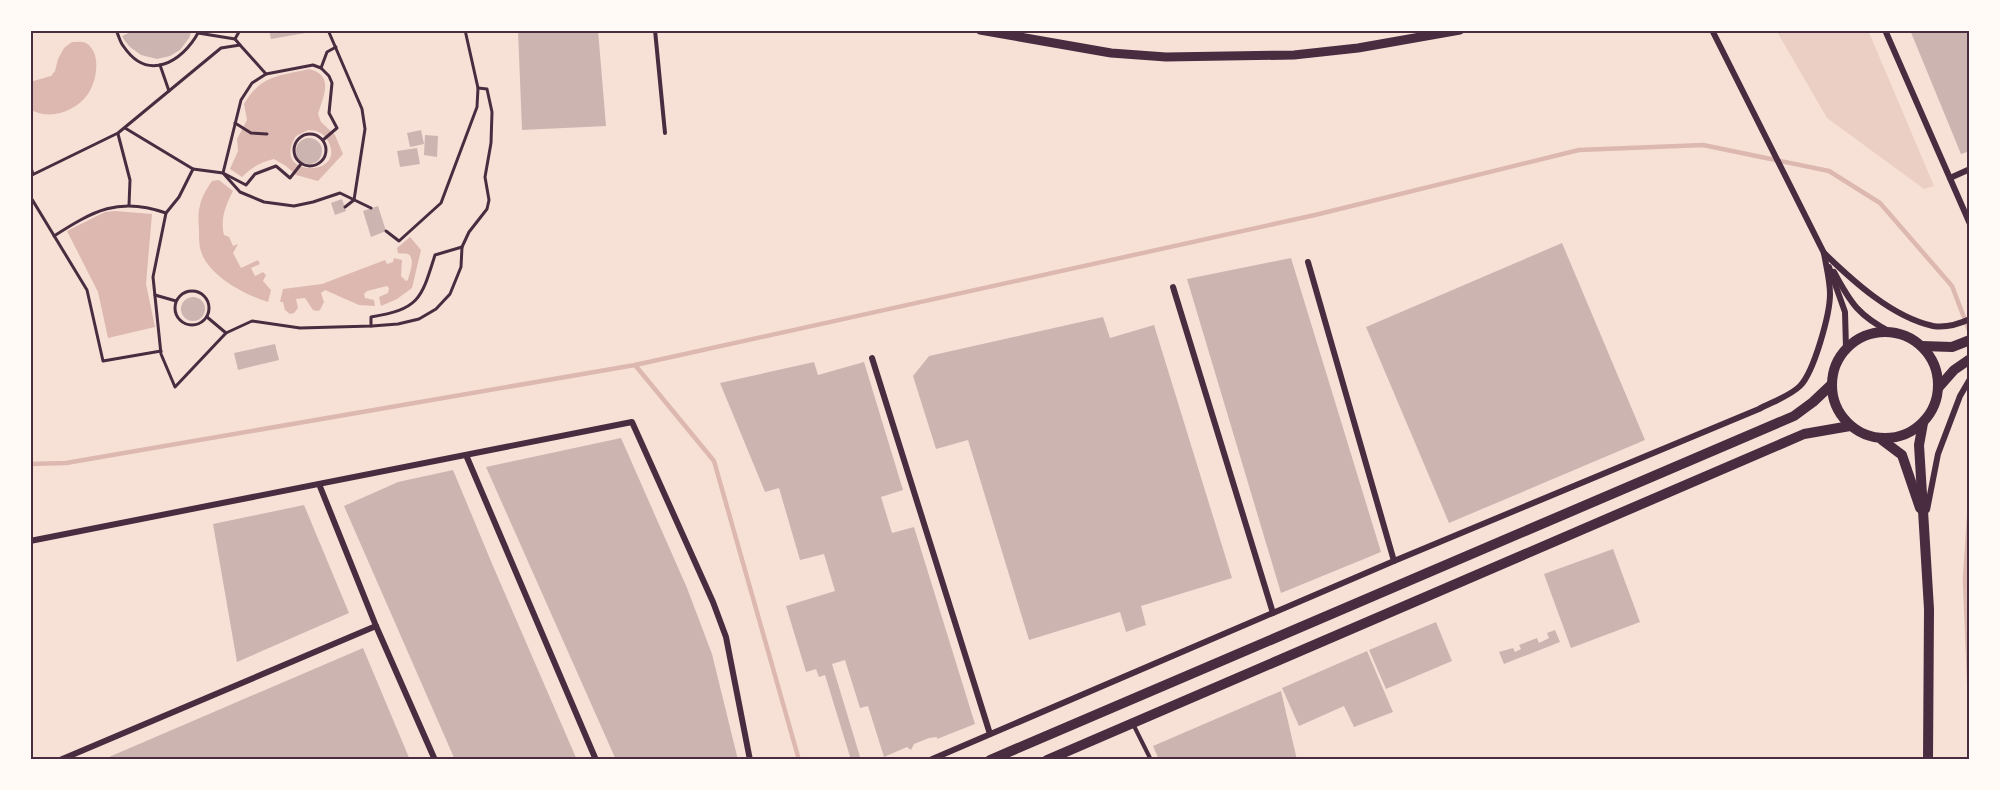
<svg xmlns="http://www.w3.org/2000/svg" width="2000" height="790" font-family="Arial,sans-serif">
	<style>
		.green { fill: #ebcfc5 }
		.water { fill: #dcb8b0; fill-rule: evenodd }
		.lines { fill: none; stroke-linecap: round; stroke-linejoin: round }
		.stream { stroke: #dcb8b0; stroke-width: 4.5 }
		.building { fill: #ccb4b1 }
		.path { stroke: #4a2c40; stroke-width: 3 }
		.service { stroke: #4a2c40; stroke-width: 4 }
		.minor { stroke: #4a2c40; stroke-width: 6 }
		.tertiary { stroke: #4a2c40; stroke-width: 9 }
		.secondary { stroke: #4a2c40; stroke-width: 10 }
		.neatline { fill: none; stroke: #4a2c40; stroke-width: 2 }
	</style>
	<rect width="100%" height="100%" fill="#f7e1d7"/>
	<path class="green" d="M1776,30h92l66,156 -10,3 -97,-71z"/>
	<g class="water">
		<path d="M72,42c5,0 10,-1 14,1 16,10 11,38 2,51 -13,18 -39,27 -58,15v-27l21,-6 4,-5 3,-12 6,-11z"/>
		<path d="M309,69c26,6 14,28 9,45l3,8 14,13 8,19 -25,27 -22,-6 -10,-9 -12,-7c-13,3 -22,8 -32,18l-12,-8 8,-18 -1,-12 10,-19 -3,-16c17,-29 35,-28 65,-35zM308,130c8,0 16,3 20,11 20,37 -59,37 -32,-5z"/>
		<path d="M219,180l14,11c-7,14 -13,27 -9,44l5,2 4,9 5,-2 -5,9 8,15 17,-8 2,4 -9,4 4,8 8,-4 3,3 -3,6 8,9 -3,12c-23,-7 -62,-27 -68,-54 -1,-5 -1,-12 -1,-18 -2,-21 1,-32 13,-49z"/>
		<path d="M115,211l37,3 -6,70 9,43 -47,11 -10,-46 -31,-61 38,-19z"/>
		<path d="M410,237l11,13 -9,38 -15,11 -16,7 -2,-9 9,-4 1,-5 -2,-2 -20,5 -3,3 1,4 9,2 1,6 -16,-1 -34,-15 -4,3 3,9 -4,8 -3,1 -4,-1 -8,-12 -9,1 2,9 -4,5 -4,1 -5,-4 -2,-8h-3l3,-13 39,-5 63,-24 2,4 6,-2 1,-4 8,2 -1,16 5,5 2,-1c1,-6 8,-21 0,-26 -3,-1 -7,0 -10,-1l-1,-5z"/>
	</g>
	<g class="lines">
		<g class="stream">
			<path d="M635,365l79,96 85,299"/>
			<path d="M30,464l36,-1 569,-98 680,-150 264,-65 124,-5 126,26 51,32 72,83 18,47"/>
			<path d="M1970,501l-5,79 5,124"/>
		</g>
	</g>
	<g class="building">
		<path d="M135,30h57l-3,8 -9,12 -10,6 -13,3 -16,-4 -11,-8 -5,-6 -3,-5z"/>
		<path d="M269,30h48v1l-46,8z"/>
		<path d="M518,30h80l8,96 -84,4z"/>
		<path d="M1910,30h60v121l-9,3z"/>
		<path d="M421,130l3,14 -14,3 -3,-14z"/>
		<path d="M425,135l13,1 -1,21 -13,-2z"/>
		<circle cx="309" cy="151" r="13"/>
		<path d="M417,148l3,16 -20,3 -3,-16z"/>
		<path d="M342,199l4,12 -11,4 -4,-12z"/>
		<path d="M378,206l8,25 -15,6 -8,-26z"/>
		<path d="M1562,243l83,197 -196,83 -83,-196z"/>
		<path d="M1291,258l90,294 -100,41 -94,-314z"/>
		<circle cx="193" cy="309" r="12"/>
		<path d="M1103,317l7,21 44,-13 78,253 -91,28 5,19 -20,7 -6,-20 -91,28 -61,-200 -32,9 -23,-73 16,-20z"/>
		<path d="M275,344l4,16 -41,10 -4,-17z"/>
		<path d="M814,362l4,13 46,-13 39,128 -22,7 11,36 22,-6 61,197 -38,15v-2l-8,1 -15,6 -3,6 -4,-3 -23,10 -16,-51 -8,2 -15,-48 -13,4 29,96h-10l-26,-85 -6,2 -3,-8 -10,3 -20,-66 49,-15 -11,-37 -24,6 -21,-72 -14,4 -45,-109z"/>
		<path d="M621,438l66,150 25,66 26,106h-122l-130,-293z"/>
		<path d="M453,470l40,96 84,194h-122l-111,-254 54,-24z"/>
		<path d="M304,505l45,108 -112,49 -24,-138z"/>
		<path d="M1613,549l27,73 -69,26 -27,-74z"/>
		<path d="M1436,622l16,39 -66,28 -17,-39z"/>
		<path d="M1555,630l5,12 -56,22 -5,-12 14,-4 2,4 6,-3 -2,-4 18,-7 2,5 10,-5 -2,-5z"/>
		<path d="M363,648l47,112h-308l107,-46z"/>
		<path d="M1367,651l26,61 -39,15 -10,-21 -45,20 -17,-38z"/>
		<path d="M1281,691l16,69h-138l-6,-14z"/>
	</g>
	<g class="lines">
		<g class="path">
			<path d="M116,30c3,6 4,13 8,17 24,35 58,15 74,-14l37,6"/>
			<path d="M328,30l34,79 3,20 -11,71 -9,7"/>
			<path d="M240,45l-5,-6 5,-9"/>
			<path d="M160,65l9,26"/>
			<path d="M321,68l6,-16 9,-5"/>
			<path d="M235,123l16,10 16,1"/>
			<path d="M125,128l68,41 -14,28 -13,16 -13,64 8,77 14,33 51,-54 26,-12 48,7 72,-2 26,-2 21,-5 17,-10 14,-15 11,-27 1,-20 7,-15 18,-23 2,-9 -4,-23 6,-34 1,-31 -5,-23 -9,-1"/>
			<circle cx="310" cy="150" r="16"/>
			<path d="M118,134l12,46 -1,25"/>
			<path d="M301,164l-11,14 -14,-12 -21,8 -9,11 -23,-12 18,-73 11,-17 14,-9 47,-9 8,3 8,8 3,7 -3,30 8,15 -14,12"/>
			<path d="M30,165l3,9"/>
			<path d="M193,169l30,4 17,19 24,10 30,4 19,-4 27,-9 31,15"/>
			<path d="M30,176l88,-43 103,-85 19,-3 26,29"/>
			<path d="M30,196l57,94 16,71 58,-10"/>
			<path d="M386,231l13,10 42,-38 36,-96 1,-19 -13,-58"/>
			<path d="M54,236c39,-25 65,-40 112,-23"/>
			<circle cx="192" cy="308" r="17"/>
			<path d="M155,295l21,6"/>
			<path d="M207,317l19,16"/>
			<path d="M371,326v-9c48,-8 50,-17 64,-62l27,-8"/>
		</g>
		<g class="service">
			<path d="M655,30l10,103"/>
			<path d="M1134,726l17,34"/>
		</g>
		<g class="minor">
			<path d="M1712,30l113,225"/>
			<path d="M1885,30l85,194"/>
			<path d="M1950,178l20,-9"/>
			<path d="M1824,253c29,28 68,64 109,73 12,2 26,-2 37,-7"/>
			<path d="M1308,262l86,299"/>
			<path d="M1829,267l16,45 1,36"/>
			<path d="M1834,272c17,32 25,44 58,61"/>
			<path d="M1173,287l100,326"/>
			<path d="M872,358l118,376"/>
			<path d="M466,455l130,305"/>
			<path d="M319,484l57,142 59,134"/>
			<path d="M1927,510l11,-56 22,-58 10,-17"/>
			<path d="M30,541l602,-119 81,180 13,35 24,123"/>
			<path d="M60,760l316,-134"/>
			<path d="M930,760l464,-199 365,-152c13,-7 31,-13 41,-23 14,-14 30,-72 30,-92 0,-14 -4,-28 -6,-41"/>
		</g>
		<path class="tertiary" d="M980,30l131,23 55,4 128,-2 64,-7 102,-18"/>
		<g class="secondary">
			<circle cx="1885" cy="385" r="53"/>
			<path d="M1922,346l30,1 18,-7"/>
			<path d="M1939,387l15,-17 16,-11"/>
			<path d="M1923,423l-4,22 10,164 -1,151"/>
			<path d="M1882,440l20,15 18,53"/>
			<path d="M990,760l804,-344 19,-14 18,-17"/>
			<path d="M1047,760l757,-326 46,-8"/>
		</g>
	</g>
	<rect width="2000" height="790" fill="none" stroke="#fffaf5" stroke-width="63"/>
	<rect x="32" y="32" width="1936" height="726" class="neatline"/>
</svg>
